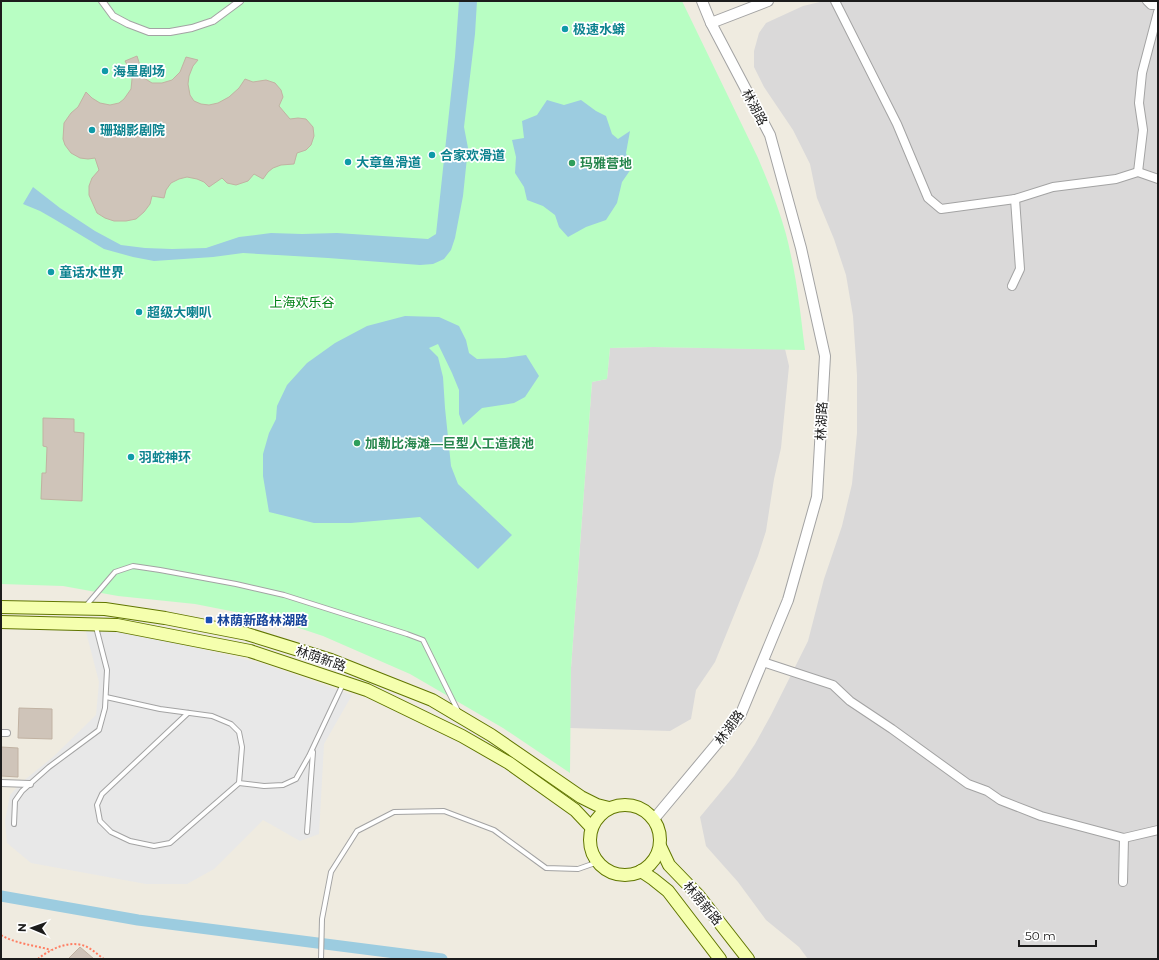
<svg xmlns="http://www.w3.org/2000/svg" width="1159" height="960" font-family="Montserrat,'Noto Sans SC',sans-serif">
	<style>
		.residential { fill: #dad9d9 }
		.park { fill: #b8fec3 }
		.parking { fill: #e8e8e8 }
		.water { fill: #9ccce0 }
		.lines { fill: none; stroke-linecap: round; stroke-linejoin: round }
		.canal { stroke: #9ccce0; stroke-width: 11 }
		.building { fill: #cfc4b9; stroke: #c1b2a2 }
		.service-casing { stroke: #a3a3a3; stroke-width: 6 }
		.pedestrian-casing { stroke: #a3a3a3; stroke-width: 8 }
		.minor-casing { stroke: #a3a3a3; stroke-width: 10 }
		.tertiary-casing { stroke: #a3a3a3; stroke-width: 12 }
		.secondary-casing { stroke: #617600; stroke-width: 14 }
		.path { stroke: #ff7d61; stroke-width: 2; stroke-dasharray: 2 2; stroke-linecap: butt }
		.service { stroke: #fff; stroke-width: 4 }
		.pedestrian { stroke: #fff; stroke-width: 6 }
		.minor { stroke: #fff; stroke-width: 8 }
		.tertiary { stroke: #fff; stroke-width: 10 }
		.secondary { stroke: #f5ffae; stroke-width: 12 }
		.culture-dot { fill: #0f9aa8; stroke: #fff; stroke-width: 1.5 }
		.leisure-dot { fill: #2e9e5b; stroke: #fff; stroke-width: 1.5 }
		.transit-dot { fill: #1a4fb4; stroke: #fff; stroke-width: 1.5 }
		.labels { text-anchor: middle; stroke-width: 3.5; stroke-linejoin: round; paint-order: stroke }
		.culture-label { font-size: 13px; font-weight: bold; fill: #0d838f; stroke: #fff; text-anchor: start }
		.street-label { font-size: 13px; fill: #1c1c1c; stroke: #fff }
		.leisure-label { font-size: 13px; font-weight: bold; fill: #27864d; stroke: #fff; text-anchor: start }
		.park-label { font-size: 13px; fill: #028216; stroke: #fff }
		.transit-label { font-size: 13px; font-weight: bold; fill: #164399; stroke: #fff; text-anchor: start }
	</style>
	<rect width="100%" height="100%" fill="#efebe0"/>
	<g class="residential">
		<path d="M824,1h334v958h-350l-9,-12 -33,-27 -28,-38 -32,-36 -6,-29 34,-41 21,-32 16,-29 37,-74 16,-62 18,-53 10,-42 5,-51v-58l-4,-59 -7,-41 -12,-36 -17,-41 -7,-34 -17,-34 -29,-43 -10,-20v-16l5,-18 7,-10 37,-17z"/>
		<path d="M653,347l132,2 4,17 -8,82 -7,31 -8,52 -8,25 -43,106 -19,28 -5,29 -21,12 -100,-3 1,-60 21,-286 15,-3 3,-31z"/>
	</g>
	<path class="park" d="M1,1h681l76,157c13,31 27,65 33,98 7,31 10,63 14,94l-152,-3 -43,1 -3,31 -15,3 -21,286 -1,105 -67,-45 -93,-54 -87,-38 -51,-17 -77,-15 -77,-8 -55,-10 -62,-2z"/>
	<path class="parking" d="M84,624l96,20 84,20 88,31 -28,49 -5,90 -19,7 -37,-21 -49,49 -27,15h-41l-115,-21 -24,-20 -2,-22 5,-26 12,-13 31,-25 43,-42 3,-33z"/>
	<g class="water">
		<path d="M459,1h18l-2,33 -11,93 4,21 -5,48 -8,42 -4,12 -7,9 -11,5 -13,1 -92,-7 -85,-5 -30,4 -59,4 -21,-4 -29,-8 -50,-30 -14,-8 -17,-7 10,-17 27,21 35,23 26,14 24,3 27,1 34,-1 33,-11 32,-4 31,1 35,-1 91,6 8,-5 19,-177z"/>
		<path d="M547,100l17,5 17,-5 15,11 10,5 6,18 6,5 12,-8 -4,22 5,16 -9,13 -5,21 -11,17 -20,7 -18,10 -9,-10 -4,-12 -12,-9 -16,-6 -3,-13 -9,-14 1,-16 -4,-17 12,-2 -2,-17 15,-6z"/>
		<path d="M405,316l34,1 20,9 7,14 3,13 8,6 28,-1 21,-3 13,21 -14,21 -11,6 -32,5 -19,17 -4,-11v-24l-7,-17 -14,-29 -9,4 9,9 5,20 2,31 6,58 7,18 54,51 -34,34 -58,-52 -69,6h-37l-45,-11 -6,-36v-22l6,-21 7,-14 1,-13 10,-21 20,-22 28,-20 32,-17z"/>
	</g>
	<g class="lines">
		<path class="canal" d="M1,896l137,24 304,39"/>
	</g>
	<g class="building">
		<path d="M137,56l7,22 8,5h10l10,-3 8,-8 6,-15 12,3 -5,6 -4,10 -1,8 2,11 4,6 7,3 8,1 9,-2 11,-6 10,-9 6,-9 8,3 13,-2 9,3 6,7 2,7 -4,9 11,13 8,-1 8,1 7,8 1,9 -3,9 -5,5 -9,3 -3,11 -13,1 -8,3 -5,4 -5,7 -9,-5 -6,7 -12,4 -9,-2 -5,-5 -13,9 -5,-5 -7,-3 -10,-2 -8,2 -8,4 -5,7 -2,8 -12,-2 -2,8 -6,8 -8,7 -10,2h-12l-9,-3 -8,-5 -8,-18v-9l3,-8 7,-8 -4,-12 -7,1 -8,-1 -9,-5 -6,-8 -2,-6 1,-16 7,-10 7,-6 8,-15 6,6 8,5 10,2 9,-2 5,-4 7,-10 1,-10 -2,-9 -5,-9z"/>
		<path d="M43,418l31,1v13l10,1 -2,68 -41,-2 1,-26h4l1,-26 -4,-1z"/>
		<path d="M19,708l33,1v30l-34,-1z"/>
		<path d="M1,747l17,1v29l-17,-1z"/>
		<path d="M80,947l14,12h-26z"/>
	</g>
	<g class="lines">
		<defs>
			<g id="service">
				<path d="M85,607l30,-35 18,-6 27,4 76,14 48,11 123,39 16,6 35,71"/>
				<path d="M106,697l54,12 52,7 19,8 8,8 3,15 -3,36 25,3 19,-1 13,-6 13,-23 34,-72"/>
				<path d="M188,713l-86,81 -5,11 3,16 11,11 19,9 24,5 16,-3 69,-60"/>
				<path d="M14,824l1,-23 7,-10 27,-24 50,-37 6,-22 2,-38 -11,-43"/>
				<path d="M307,832l6,-80"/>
				<path d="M321,959l1,-40 9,-47 26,-41 37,-19 50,-1 50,19 52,38 32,1 20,-7"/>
			</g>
			<g id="pedestrian">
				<path d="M102,1l11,15 15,8 21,8h21l22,-4 21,-7 27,-20"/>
				<path d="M1,733h6"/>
				<path d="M1,783l29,1"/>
			</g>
			<g id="minor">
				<path d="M835,1l62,123 31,74 13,11 74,-10 38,-12 63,-8 22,-7 20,7"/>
				<path d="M1147,1l4,4h7"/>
				<path d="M1138,172l5,-42 -4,-27 3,-30 16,-61"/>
				<path d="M1012,286l8,-17 -5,-70"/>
				<path d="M763,662l70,23 17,16 42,28 76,55 19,7 13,9 41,16 83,22 34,-8"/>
				<path d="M1123,882l1,-44"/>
			</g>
			<g id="tertiary">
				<path d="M711,23l57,-22"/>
				<path d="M654,819l86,-103 48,-116 29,-103 8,-141 -24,-108 -31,-113 -59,-112 -9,-22"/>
			</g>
			<g id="secondary">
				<path d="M1,607l104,2 60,9 82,16 84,26 101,40 59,35 90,62 16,8 12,3"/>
				<path d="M1,622l116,3 133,26 117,39 95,46 47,27 66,47 16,17"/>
				<circle cx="625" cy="840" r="35"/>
				<path d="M660,846l9,19 29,30 50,64"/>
				<path d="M641,871l12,8 15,12 52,68"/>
			</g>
		</defs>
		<use href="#service" class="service-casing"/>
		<use href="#pedestrian" class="pedestrian-casing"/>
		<use href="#minor" class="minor-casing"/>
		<use href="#tertiary" class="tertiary-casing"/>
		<use href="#secondary" class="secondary-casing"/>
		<g class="path">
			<path d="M1,935c15,9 33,10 50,15"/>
			<path d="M38,959c12,-10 31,-19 47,-13 7,3 13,9 19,13"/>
		</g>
		<use href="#service" class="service"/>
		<use href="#pedestrian" class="pedestrian"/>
		<use href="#minor" class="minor"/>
		<use href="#tertiary" class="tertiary"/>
		<use href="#secondary" class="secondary"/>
	</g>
	<g class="culture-dot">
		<circle cx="565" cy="29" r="4"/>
		<circle cx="105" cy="71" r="4"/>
		<circle cx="92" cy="130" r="4"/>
		<circle cx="432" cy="155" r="4"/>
		<circle cx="348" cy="162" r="4"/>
		<circle cx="51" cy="272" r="4"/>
		<circle cx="139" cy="312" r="4"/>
		<circle cx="131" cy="457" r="4"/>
	</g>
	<g class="leisure-dot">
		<circle cx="572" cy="163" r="4"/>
		<circle cx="357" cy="443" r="4"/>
	</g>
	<rect class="transit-dot" x="205" y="616" width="8" height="8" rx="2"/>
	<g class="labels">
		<g class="culture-label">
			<text x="573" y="34">极速水蟒</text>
			<text x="113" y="76">海星剧场</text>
			<text x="100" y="135">珊瑚影剧院</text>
			<text x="440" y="160">合家欢滑道</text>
			<text x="356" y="167">大章鱼滑道</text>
			<text x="59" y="277">童话水世界</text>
			<text x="147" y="317">超级大喇叭</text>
			<text x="139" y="462">羽蛇神环</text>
		</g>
		<g class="street-label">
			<text transform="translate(755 107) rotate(62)" y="5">林湖路</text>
			<text transform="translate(821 421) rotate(-87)" y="5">林湖路</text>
			<text transform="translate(321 658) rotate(19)" y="5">林荫新路</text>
			<text transform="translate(729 727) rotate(-54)" y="5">林湖路</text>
			<text transform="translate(703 903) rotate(50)" y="5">林荫新路</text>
		</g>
		<g class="leisure-label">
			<text x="580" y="168">玛雅营地</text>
			<text x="365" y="448">加勒比海滩—巨型人工造浪池</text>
		</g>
		<g class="park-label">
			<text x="302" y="307">上海欢乐谷</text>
		</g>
		<g class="transit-label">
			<text x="217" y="625">林荫新路林湖路</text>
		</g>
	</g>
	<rect width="1159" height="960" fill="none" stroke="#1c1c1c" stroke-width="4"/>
	<g transform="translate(32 928) rotate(272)" stroke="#ffffff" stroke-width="3" paint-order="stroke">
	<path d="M0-3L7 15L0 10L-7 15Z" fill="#1c1c1c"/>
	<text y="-6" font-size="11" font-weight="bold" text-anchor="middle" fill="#1c1c1c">N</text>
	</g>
	<path d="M1019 940v6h77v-6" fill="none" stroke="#1c1c1c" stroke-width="2"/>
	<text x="1025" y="940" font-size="12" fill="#1c1c1c" stroke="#ffffff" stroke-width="3" paint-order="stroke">50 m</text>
</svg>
